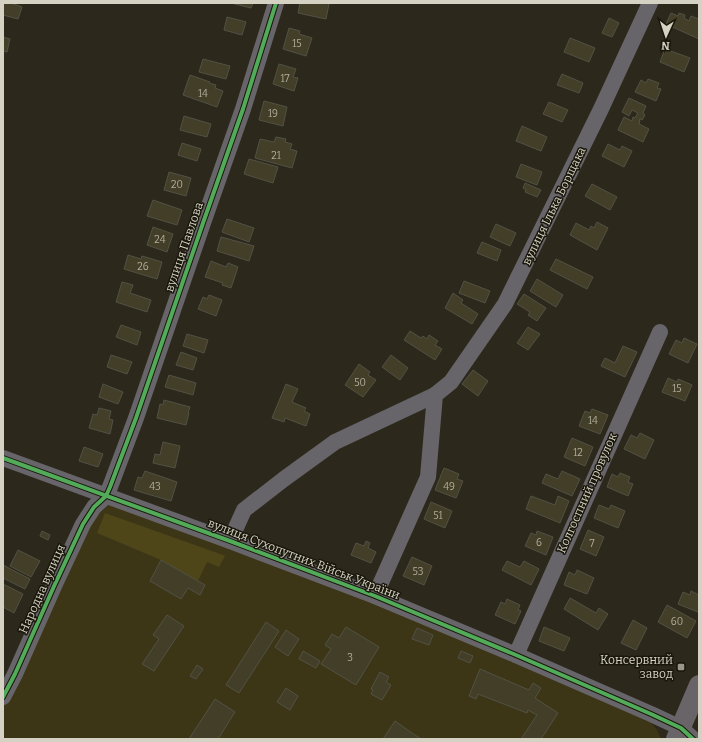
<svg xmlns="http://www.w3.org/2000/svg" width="702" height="742" font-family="Bitter,serif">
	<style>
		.built { fill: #3c3617 }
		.green { fill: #4e4519 }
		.building { fill: #423e27; stroke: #525145 }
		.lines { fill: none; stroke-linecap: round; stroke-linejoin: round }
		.minor { stroke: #67646a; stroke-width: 16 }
		.major { stroke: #686467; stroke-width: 20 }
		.cycleway-casing { stroke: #19170b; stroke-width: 6 }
		.cycleway { stroke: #51ab58; stroke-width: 4 }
		.poi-dot { fill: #9a9789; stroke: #19170b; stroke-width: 1.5 }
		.labels { text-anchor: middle; stroke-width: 3; stroke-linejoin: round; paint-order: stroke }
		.number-label { font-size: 10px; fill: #b0ad9c }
		.street-label { font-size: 12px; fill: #d5d2c3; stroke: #19170b }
		.poi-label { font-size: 12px; fill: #d5d2c3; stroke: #19170b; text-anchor: end }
	</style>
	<rect width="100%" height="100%" fill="#2c291c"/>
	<path class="built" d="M109,504l264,97 270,116 9,7 5,6 4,9h-658v-36l83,-178z"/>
	<path class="green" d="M105,513l118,42 2,1 -6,11 -12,-5 -9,19 -37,-21 -64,-27z"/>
	<g class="building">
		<path d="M3,3h8l11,4 -4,12 -15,-4z"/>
		<path d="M231,3h22l-2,5z"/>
		<path d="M300,3h23l6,1 -3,15 -28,-6z"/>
		<path d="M671,13l7,3 1,-3 6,2 -1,3 5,3 2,-5 8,3v20l-33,-15z"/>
		<path d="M227,17l19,5 -4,13 -18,-5z"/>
		<path d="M609,18l10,5 -7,14 -10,-4z"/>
		<path d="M289,28l11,3 -1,3 13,4 -6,18 -23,-7z"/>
		<path d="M3,37l7,2 -3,13 -4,-1z"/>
		<path d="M570,38l25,10 -6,14 -25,-10z"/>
		<path d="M665,49l25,9 -6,14 -24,-10z"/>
		<path d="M203,59l27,7 -4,13 -27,-7z"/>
		<path d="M279,64l17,5 -3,8 5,1 -4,13 -21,-7z"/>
		<path d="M562,74l21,9 -4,10 -22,-8z"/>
		<path d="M190,75l20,7 -1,1 7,2 -1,3 8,3 -6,16 -34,-12z"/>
		<path d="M648,79l11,4 -2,5 4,1 -5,12 -21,-9 6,-12 5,3z"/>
		<path d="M629,98l17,8 -3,7 2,2 -3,5 -2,-1 -1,1 1,1 -1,3 10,5 -6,13 -25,-12 6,-13 8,4 1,-4 2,1 3,-5 -6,-3 -3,6 -7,-4z"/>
		<path d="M264,101l23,6 -4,19 -24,-6z"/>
		<path d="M549,102l19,8 -6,12 -19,-8z"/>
		<path d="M184,116l27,8 -4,13 -27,-7z"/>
		<path d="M522,126l25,11 -6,14 -25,-10z"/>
		<path d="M276,137l10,2 -1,3 7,2 -2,5 7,2 -5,17 -37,-10 5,-19 14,3z"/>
		<path d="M182,143l19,6 -4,12 -19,-6z"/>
		<path d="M608,144l12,6 2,-4 10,5 -8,16 -22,-11z"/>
		<path d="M249,159l29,8 -5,16 -29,-9z"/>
		<path d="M521,164l21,8 -5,13 -21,-8z"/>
		<path d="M169,172l22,6 -5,18 -22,-6z"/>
		<path d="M525,183l16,7 -4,7 -12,-5 1,-2 -3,-2z"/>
		<path d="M592,184l25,13 -7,13 -25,-14z"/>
		<path d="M153,200l29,10 -5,15 -30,-9z"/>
		<path d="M227,219l27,9 -5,14 -27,-10z"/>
		<path d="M597,222l11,6 -11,22 -27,-15 6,-12 13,7 2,-4 3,2z"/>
		<path d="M496,224l20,9 -6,13 -20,-9z"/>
		<path d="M153,227l20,7 -6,18 -20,-7z"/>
		<path d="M221,237l33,9 -5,15 -32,-10z"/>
		<path d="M482,242l19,8 -4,11 -20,-8z"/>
		<path d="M128,255l13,4 1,-3 20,6 -5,17 -33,-10z"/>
		<path d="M556,259l37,18 -6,12 -37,-19z"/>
		<path d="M211,261l15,6 2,-4 10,4 -7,21 -9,-3 1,-2 -18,-6z"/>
		<path d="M537,279l26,16 -7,12 -26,-16z"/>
		<path d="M464,281l26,10 -5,12 -26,-10z"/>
		<path d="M122,282l11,3 -3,8 21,7 -4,12 -31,-10z"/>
		<path d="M453,293l10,7 -2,3 17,11 -6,10 -27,-16z"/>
		<path d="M524,294l22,14 -9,13 -9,-6 2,-3 -13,-8z"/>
		<path d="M209,295l13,5 -6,16 -18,-7 5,-12 4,2z"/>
		<path d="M121,325l20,7 -4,13 -21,-8z"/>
		<path d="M528,327l12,7 -12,16 -11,-7z"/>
		<path d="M410,331l11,7 2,-2 4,3 2,-4 9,6 -3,4 7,4 -7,11 -31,-20z"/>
		<path d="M187,334l21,6 -4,13 -21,-7z"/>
		<path d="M684,338l13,6 -9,19 -19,-9 7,-14 6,3z"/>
		<path d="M623,346l14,6 -12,25 -24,-11 4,-8 10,5z"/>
		<path d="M181,352l16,6 -4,12 -17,-5z"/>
		<path d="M111,355l21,7 -5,12 -20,-7z"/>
		<path d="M391,355l17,13 -8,12 -18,-13z"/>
		<path d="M359,364l11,8 -2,3 8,5 -13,17 -18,-12z"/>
		<path d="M473,370l15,11 -10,15 -16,-12z"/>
		<path d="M169,375l27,8 -3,12 -28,-8z"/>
		<path d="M668,378l9,4 1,-3 14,6 -7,16 -23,-9z"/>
		<path d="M103,384l20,8 -5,12 -19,-7z"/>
		<path d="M286,384l12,5 -6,13 14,6 -2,3 6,3 -4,12 -21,-8 -1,4 -12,-4z"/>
		<path d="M164,400l26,7 -2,6h1l-3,12 -29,-7 3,-14 3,1z"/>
		<path d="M99,408l12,3 -2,8 4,1 -3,14 -21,-6 4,-14 4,1z"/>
		<path d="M592,409l16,6 -8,19 -21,-8 6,-15 5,2z"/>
		<path d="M640,433l14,7 -9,19 -21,-10 7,-14 6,3z"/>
		<path d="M572,438l21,9 -8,19 -21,-9z"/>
		<path d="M163,442l17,4 -5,22 -22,-5 2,-9 5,1z"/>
		<path d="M84,447l19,7 -5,13 -19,-6z"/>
		<path d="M444,468l15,6 -2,5 6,2 -7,17 -21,-8z"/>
		<path d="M145,471l32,11 -6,19 -37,-11 4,-13 4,1z"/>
		<path d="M562,471l18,8 -8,17 -30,-13 4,-9 12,5z"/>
		<path d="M620,473l10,4 -2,5 5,2 -5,12 -21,-9 5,-13 6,3z"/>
		<path d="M531,496l24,9 3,-9 11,5 -9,22 -34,-14z"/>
		<path d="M431,502l21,9 -7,17 -21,-9z"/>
		<path d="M599,505l10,4 2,-4 14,6 -7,17 -24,-10z"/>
		<path d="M588,530l16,7 -8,19 -16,-7z"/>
		<path d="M42,531l8,4 -2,5 -8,-4z"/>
		<path d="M537,531l16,6 -7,18 -21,-9 6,-13 5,2z"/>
		<path d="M366,541l4,2 -2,5 8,4 -5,11 -20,-8 5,-12 8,3z"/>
		<path d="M18,550l22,11 -9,16 -21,-11z"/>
		<path d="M412,557l20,9 -8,19 -21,-9z"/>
		<path d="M161,560l44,25 -5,10 -12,-7 -7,11 -31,-18z"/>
		<path d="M507,561l13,6 4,-6 15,8 -8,16 -29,-15z"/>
		<path d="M3,565l27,14 -5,10 -22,-11z"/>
		<path d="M577,570l17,8 -7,16 -23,-9 5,-13 6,3z"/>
		<path d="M3,584l20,10 -9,19 -11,-6z"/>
		<path d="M691,591l8,4v15l-1,2 -20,-8 5,-12 7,3z"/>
		<path d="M570,598l26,15 3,-5 9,6 -10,16 -34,-21z"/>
		<path d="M507,599l13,6 -2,5 3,1 -6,13 -20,-9 6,-13 4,2z"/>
		<path d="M667,605l29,16 -9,17 -29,-16z"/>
		<path d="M167,615l17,11 -30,45 -12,-7 17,-25 -6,-4z"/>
		<path d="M633,620l14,8 -11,22 -15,-7z"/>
		<path d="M266,622l13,9 -40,62 -13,-8z"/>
		<path d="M346,627l33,20 -23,38 -35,-21 10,-15 -6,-4 7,-11 7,4z"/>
		<path d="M544,627l26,11 -6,13 -25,-10z"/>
		<path d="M417,628l16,7 -4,10 -17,-6z"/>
		<path d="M286,630l13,9 -11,17 -13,-9z"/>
		<path d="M303,651l17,10 -4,7 -17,-9z"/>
		<path d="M461,651l12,5 -3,7 -12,-5z"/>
		<path d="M197,665l6,4 -7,10 -6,-3z"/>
		<path d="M480,669l49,21 4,-7 8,5 -6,10 23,15 -17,26h-20l16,-24 -9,-5 -1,3 -49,-19 -2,5 -7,-3z"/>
		<path d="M380,672l9,5 -3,5 5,3 -9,15 -11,-6 2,-4 -2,-1z"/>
		<path d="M286,688l12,8 -8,14 -13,-8z"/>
		<path d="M215,699l20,13 -17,27h-29z"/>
		<path d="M395,721l14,10 12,8h-38z"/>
	</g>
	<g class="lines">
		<g class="minor">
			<path d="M3,458l227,83 145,55 141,59 135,59 30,14 12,11"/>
			<path d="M230,541l14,-31 40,-31 51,-37 100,-47"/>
			<path d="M375,596l53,-119 7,-82 16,-13 54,-78 96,-195 49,-106"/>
			<path d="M516,655l144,-323"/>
			<path d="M3,697l12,-23 40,-90 28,-60 11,-17 12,-11 4,-9 26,-69 67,-195 40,-114 33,-106"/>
		</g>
		<path class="major" d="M676,739l23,-54"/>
		<defs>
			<g id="cycleway">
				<path d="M3,458l227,83 145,55 141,59 135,59 30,14 12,11"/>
				<path d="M3,697l12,-23 40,-90 28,-60 11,-17 12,-11 4,-9 26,-69 67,-195 40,-114 33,-106"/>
			</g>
		</defs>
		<use href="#cycleway" class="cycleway-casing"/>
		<use href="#cycleway" class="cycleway"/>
	</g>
	<rect class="poi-dot" x="677" y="663" width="8" height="8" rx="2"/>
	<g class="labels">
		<g class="number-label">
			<text x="297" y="47">15</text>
			<text x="285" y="82">17</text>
			<text x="203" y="97">14</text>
			<text x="273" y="117">19</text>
			<text x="276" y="159">21</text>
			<text x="177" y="188">20</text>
			<text x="160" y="243">24</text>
			<text x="143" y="270">26</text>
			<text x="360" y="386">50</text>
			<text x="677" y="392">15</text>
			<text x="593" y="424">14</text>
			<text x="578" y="456">12</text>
			<text x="155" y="490">43</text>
			<text x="449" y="490">49</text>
			<text x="438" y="519">51</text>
			<text x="539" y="546">6</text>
			<text x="592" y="547">7</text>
			<text x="418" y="575">53</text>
			<text x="677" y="625">60</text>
			<text x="350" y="661">3</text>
		</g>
		<g class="street-label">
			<text transform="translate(554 206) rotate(-64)" y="4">вулиця Ілька Борщака</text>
			<text transform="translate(184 247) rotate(-71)" y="4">вулиця Павлова</text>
			<text transform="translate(587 493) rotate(-66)" y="4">Колгоспний провулок</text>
			<text transform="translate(304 559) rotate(21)" y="4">вулиця Сухопутних Військ України</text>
			<text transform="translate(42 589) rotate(-66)" y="4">Народна вулиця</text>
		</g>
		<g class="poi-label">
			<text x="673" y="664">Консервний<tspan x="673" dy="14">завод</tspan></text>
		</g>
	</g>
	<rect width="702" height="742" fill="none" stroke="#d5d2c3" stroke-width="8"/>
	<g transform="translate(666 36) rotate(183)" stroke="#19170b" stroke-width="3" paint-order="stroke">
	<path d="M0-3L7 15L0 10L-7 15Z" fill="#d5d2c3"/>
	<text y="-6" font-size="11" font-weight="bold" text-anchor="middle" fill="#d5d2c3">N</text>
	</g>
</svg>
